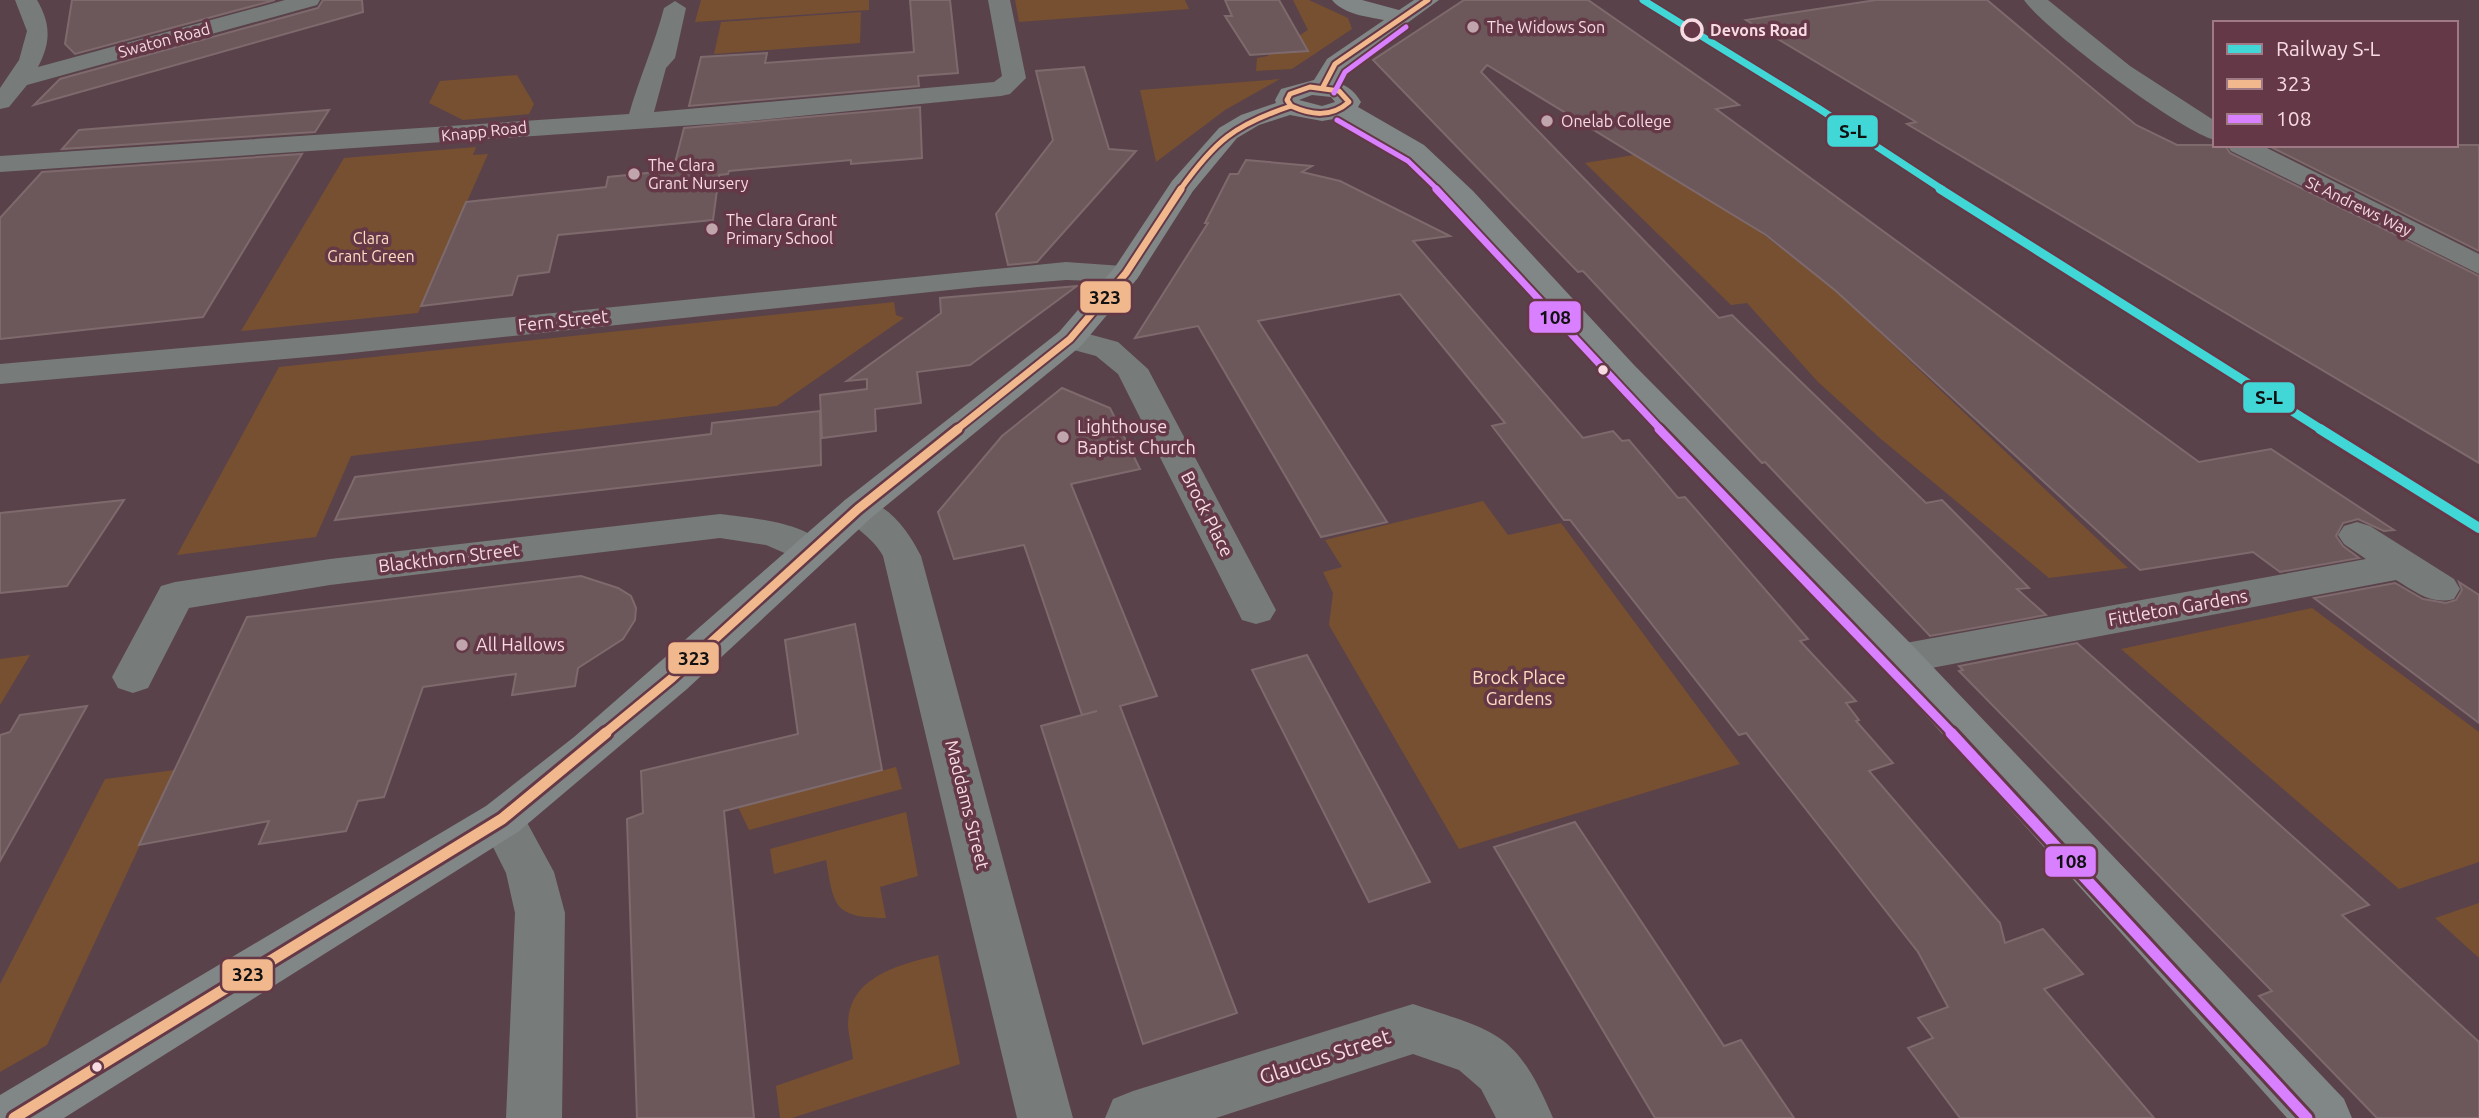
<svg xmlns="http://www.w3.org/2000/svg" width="2479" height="1118" font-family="Ubuntu,sans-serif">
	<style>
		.green { fill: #775031 }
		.building { fill: #6c585b; stroke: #7e6a6d; stroke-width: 2 }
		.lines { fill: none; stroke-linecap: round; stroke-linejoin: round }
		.street { fill: #777b7a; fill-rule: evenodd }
		.secondary { fill: #818686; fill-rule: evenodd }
		.bus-1-far3-casing { stroke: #643846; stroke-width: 9 }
		.bus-1-far2-casing { stroke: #643846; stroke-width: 11 }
		.bus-1-far1-casing { stroke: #643846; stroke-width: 14 }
		.bus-1-casing { stroke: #643846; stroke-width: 17 }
		.bus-2-far3-casing { stroke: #643846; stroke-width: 9 }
		.bus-2-far2-casing { stroke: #643846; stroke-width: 11 }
		.bus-2-far1-casing { stroke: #643846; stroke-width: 14 }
		.bus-2-casing { stroke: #643846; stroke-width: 17 }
		.bus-1-far3 { stroke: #f1b78d; stroke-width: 5 }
		.bus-1-far2 { stroke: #f1b78d; stroke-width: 7 }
		.bus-1-far1 { stroke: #f1b78d; stroke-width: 9 }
		.bus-1 { stroke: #f1b78d; stroke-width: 11 }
		.bus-2-far3 { stroke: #d880ff; stroke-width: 5 }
		.bus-2-far2 { stroke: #d880ff; stroke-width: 7 }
		.bus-2-far1 { stroke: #d880ff; stroke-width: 9 }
		.bus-2 { stroke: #d880ff; stroke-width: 11 }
		.rail-1-far2-casing { stroke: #643846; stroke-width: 10 }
		.rail-1-far1-casing { stroke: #643846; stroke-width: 13 }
		.rail-1-casing { stroke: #643846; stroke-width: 16 }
		.rail-1-far2 { stroke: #40d7d6; stroke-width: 7 }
		.rail-1-far1 { stroke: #40d7d6; stroke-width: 9 }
		.rail-1 { stroke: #40d7d6; stroke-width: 10 }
		.poi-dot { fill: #c0a5ad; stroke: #643846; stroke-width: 2.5 }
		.stop-dot { fill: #643846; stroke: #f7dae2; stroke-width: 3.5 }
		.bus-dot { fill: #f7dae2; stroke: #643846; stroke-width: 2.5 }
		.labels { text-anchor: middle; stroke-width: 7; stroke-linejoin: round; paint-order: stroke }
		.far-poi-label { font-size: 16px; fill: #f7dae2; stroke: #643846; text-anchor: start }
		.far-stop-label { font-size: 16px; font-weight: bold; fill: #f7dae2; stroke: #643846; text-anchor: start }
		.far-street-label { font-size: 16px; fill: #f7dae2; stroke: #643846 }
		.far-park-label { font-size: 16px; fill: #fedcc0; stroke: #643846 }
		.street-label { font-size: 18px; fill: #f7dae2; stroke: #643846 }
		.poi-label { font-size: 18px; fill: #f7dae2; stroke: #643846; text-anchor: start }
		.park-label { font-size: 18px; fill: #fedcc0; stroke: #643846 }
		.near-street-label { font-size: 21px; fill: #f7dae2; stroke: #643846 }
		.line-badge { stroke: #643846; stroke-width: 2.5 }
		.pale-badge-label { font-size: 19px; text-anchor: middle; font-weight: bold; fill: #111 }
	</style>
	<rect width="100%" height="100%" fill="#5a424a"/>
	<g class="green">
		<path d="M701,0h168v10l-174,12z"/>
		<path d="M1015,0h170l4,9 -170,13z"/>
		<path d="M1293,0h16l39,18 4,11 -60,40 -36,2 1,-13 11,-2 9,-15 15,-1 16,-10z"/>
		<path d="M861,12l-1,31 -146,11 7,-32z"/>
		<path d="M517,75l17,29 -5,10 -66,6 -34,-17 11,-22z"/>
		<path d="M1280,79l-55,31 -69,52 -16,-72z"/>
		<path d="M476,147l-3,8 15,-1 -70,159 -177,18 103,-173z"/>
		<path d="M1646,153l92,62 98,76 292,277 -79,10 -168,-139 -63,-57 -71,-79 -16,2 -146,-142z"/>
		<path d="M894,302l2,13 8,3 -127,88 -426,50 -35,81 -139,18 102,-188z"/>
		<path d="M1483,501l25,34 53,-12 179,241 -281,85 -130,-224 4,-32 -10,-21 19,-5 -17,-27z"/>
		<path d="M2312,608l167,124v130l-80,27 -278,-240z"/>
		<path d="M30,655l-30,50v-46z"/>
		<path d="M896,767l6,22 -153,41 -11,-23z"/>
		<path d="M175,770l-128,275 -47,27v-88l105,-205z"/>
		<path d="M906,812l12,64 -38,11 6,31c-53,0 -52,-13 -60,-58l-52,14 -4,-25z"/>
		<path d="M2479,903v55l-44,-40z"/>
		<path d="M938,955l22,109 -168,54h-12l-4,-32 77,-27c-1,-11 -4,-22 -5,-32 -1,-51 52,-62 90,-72z"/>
	</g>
	<g class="building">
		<path d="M72,0h203l-200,54 -10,-10z"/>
		<path d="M323,0h39l1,12 -329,93 26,-26 258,-71z"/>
		<path d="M910,0h40l8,73 -40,3 1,10 -230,20 12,-49 66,-4 -2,10 149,-11z"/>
		<path d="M1225,0h54l29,51 -58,4 -25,-39h7z"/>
		<path d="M1464,0h124l151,105 -23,4 483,353 72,-13 123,81 -10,1 -26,-12 -15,4 -7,13 7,10 16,12 -79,14 -27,-20 -113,18 -304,-279 -70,-56 -279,-170 -6,7 238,246 13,-3 194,188 16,-3 87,88 -12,1 29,26 -116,21 -165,-174 -3,1 -179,-192 -5,1 -205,-212z"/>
		<path d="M1876,0h111l149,125 41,20h48l5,8 249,123v187l-572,-339 9,-2 -170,-102z"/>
		<path d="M1084,67l25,82 27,2 -99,111 -29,3 -12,-51 57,-74 -17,-69z"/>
		<path d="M920,107l2,51 -71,6v-4l-122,11 -1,3 -9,1 -6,45 -155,15 -9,37 -31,4 -6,19 -91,11 45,-104 140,-15 2,-10 49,-5 2,-8 16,-1 9,-35z"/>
		<path d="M329,110l-14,22 -253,17 17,-19z"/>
		<path d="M2267,145h212v106z"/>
		<path d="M302,154l-99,163 -203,22v-121l42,-46z"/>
		<path d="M1246,160l66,6 -10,6 38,9 110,55 -37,5 170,197 30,-7 9,10 7,-1 49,58 7,-1 123,142 -8,2 56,60 -10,2 13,17 -3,1 37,42 -24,8 131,152 5,20 38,-14 40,45 -39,15 110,129h-194l-52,-70 25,-10 -15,-20 30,-11 -30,-55 -172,-219 -7,2 -169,-215h-6l-72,-94 13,-3 -105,-129 -142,27 129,201 -66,15 -123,-211 -63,12 73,-115h-3l25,-49h8z"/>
		<path d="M1077,286l-107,79 -53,7 4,31 -46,6 1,22 -54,7 -2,-43 47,-6v-10l-20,2 94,-68 -1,-15z"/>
		<path d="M1062,388l48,20 30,61 -69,15 86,212 -37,10 117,307 -94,31 -102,-318 56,-15 -15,4 -58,-170 -70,14 -16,-47 64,-76z"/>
		<path d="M820,411l1,54 -486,55 20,-43 356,-43 1,-11z"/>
		<path d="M124,500l-57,86 -67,7v-80z"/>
		<path d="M581,576l37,12 13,8 5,12 -1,12 -12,19 -45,29 -3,18 -63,9 4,-21 -93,13 -39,110 -26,4 -12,30 -87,13 10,-23 -130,24 108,-228z"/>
		<path d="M2459,582l20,13v128l-165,-125 81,-15 28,16 23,4 10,-3 6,-10z"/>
		<path d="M855,624l27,146 -158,41 30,307h-117l-10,-299 16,-6 -2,-42 157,-37 -13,-94z"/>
		<path d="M2077,643l292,262 -27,10 137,127v76h-102l-118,-122 13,-5 -313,-320 4,-1 -4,-4z"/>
		<path d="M1307,655l123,227 -61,20 -117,-232z"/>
		<path d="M87,706l-87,155v-126l10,-3 10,-17z"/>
		<path d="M1575,822l149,224 17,-6 53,78h-139l-161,-271z"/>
	</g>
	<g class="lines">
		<g class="street">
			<path d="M15,0h22c14,24 14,42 1,67l247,-67h35l-3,5 -290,80 -18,22 -9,2v-21l19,-28 8,-29z"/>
			<path d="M988,0h22l16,78 -16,16 -9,2 -262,26 -739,50v-16l629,-42c11,-38 25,-68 35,-106l11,-7 11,7 -11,50 -9,10 -12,44 340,-30 8,-6z"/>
			<path d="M2024,0h24l82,66 85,55v19c-35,-9 -170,-110 -191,-140z"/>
			<path d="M2227,145h34l218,109v20l-248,-123z"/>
			<path d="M1066,262l71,5 4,6 -4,6 -11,3 -60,-2 -88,7 -636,67 -342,30v-20l342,-30z"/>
			<path d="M1070,329l48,13 30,27 128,241 -6,10 -14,4 -14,-4 -124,-246 -22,-18 -37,-10 -5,-7 5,-7z"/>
			<path d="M858,497c32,8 49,32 63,59l152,562h-56l-134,-562c-12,-22 -31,-27 -43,-47l5,-9z"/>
			<path d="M720,514c31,4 91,8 109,37l-5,9 -14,4 -44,-19 -46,-7 -390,47 -141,23 -41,80 -15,5 -15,-5 -6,-11 49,-91 14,-4 155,-23z"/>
			<path d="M2357,522l13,4 84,53 6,10 -6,10c-23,6 -38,-7 -58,-19l-496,94 -15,-4 -6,-11 6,-11 15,-4 466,-85 -22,-15 -6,-9 6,-9z"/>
			<path d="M502,800l16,6 36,66 11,41 -3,205h-56l9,-205 -9,-40 -27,-54 7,-13z"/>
			<path d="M1413,1004c84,28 103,27 140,114h-57l-15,-29 -22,-19 -46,-16 -197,64h-111l8,-19 20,-8z"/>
		</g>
		<path class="secondary" d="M1332,0h30l37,10 15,-10h25l-94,68 -8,15c12,3 18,9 24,19l-3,5 66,38 49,46 162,175 280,282 429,451 8,19h-65l-402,-448 -274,-290 -158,-177 -47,-46 -66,-39 -18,3 -32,-6 -31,10 -22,13 -44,53 -56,88 -56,67 -210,172 -184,171 -169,143 -454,286h-64v-23l486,-289 88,-69 271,-237 214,-168 56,-65 57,-86 47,-53 22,-13 35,-12 -1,-3 6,-11 33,-9 13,-21 57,-39c-16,-3 -41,-6 -52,-20zM1312,95l19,2 4,5 -13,4 -23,-6z"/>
		<defs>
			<g id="bus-1-far3">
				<path d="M1310,87l29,4 10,11c-18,16 -38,13 -58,4l-4,-6 3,-6z"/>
				<path d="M1323,87l12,-23 93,-64"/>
				<path d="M1180,190c35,-49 54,-65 111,-84"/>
			</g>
			<path id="bus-1-far2" d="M956,430l114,-91 56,-66 55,-84"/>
			<path id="bus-1-far1" d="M604,734l68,-56 186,-169 100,-80"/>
			<path id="bus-1" d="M14,1118l488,-299 104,-86"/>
			<g id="bus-2-far3">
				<path d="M1334,93l11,-21 61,-45"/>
				<path d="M1337,120l71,41 30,29"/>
			</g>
			<path id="bus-2-far2" d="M1436,189l225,241"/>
			<path id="bus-2-far1" d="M1659,429l294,305"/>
			<path id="bus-2" d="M1951,733l356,385"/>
		</defs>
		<use href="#bus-1-far3" class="bus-1-far3-casing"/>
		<use href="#bus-1-far2" class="bus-1-far2-casing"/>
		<use href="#bus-1-far1" class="bus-1-far1-casing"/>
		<use href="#bus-1" class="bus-1-casing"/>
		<use href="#bus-2-far3" class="bus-2-far3-casing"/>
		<use href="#bus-2-far2" class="bus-2-far2-casing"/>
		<use href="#bus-2-far1" class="bus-2-far1-casing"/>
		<use href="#bus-2" class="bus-2-casing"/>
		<use href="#bus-1-far3" class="bus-1-far3"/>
		<use href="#bus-1-far2" class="bus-1-far2"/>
		<use href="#bus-1-far1" class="bus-1-far1"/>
		<use href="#bus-1" class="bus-1"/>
		<use href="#bus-2-far3" class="bus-2-far3"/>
		<use href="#bus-2-far2" class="bus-2-far2"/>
		<use href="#bus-2-far1" class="bus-2-far1"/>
		<use href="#bus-2" class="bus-2"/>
		<defs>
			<path id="rail-1-far2" d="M1643,0l175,108 125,82"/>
			<path id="rail-1-far1" d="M1940,189l382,241"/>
			<path id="rail-1" d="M2320,429l159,99"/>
		</defs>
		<use href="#rail-1-far2" class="rail-1-far2-casing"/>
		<use href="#rail-1-far1" class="rail-1-far1-casing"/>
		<use href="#rail-1" class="rail-1-casing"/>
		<use href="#rail-1-far2" class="rail-1-far2"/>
		<use href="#rail-1-far1" class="rail-1-far1"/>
		<use href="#rail-1" class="rail-1"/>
	</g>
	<g class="poi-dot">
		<circle cx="1473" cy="27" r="7"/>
		<circle cx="1547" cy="121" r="7"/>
		<circle cx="634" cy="174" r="7"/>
		<circle cx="712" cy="229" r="7"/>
		<circle cx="1063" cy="437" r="7"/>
		<circle cx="462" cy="645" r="7"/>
	</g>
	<circle class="stop-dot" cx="1692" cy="30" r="10"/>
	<g class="bus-dot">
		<circle cx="1603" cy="370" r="6"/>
		<circle cx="97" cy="1067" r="6"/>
	</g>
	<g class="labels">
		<g class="far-poi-label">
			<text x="1487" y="33">The Widows Son</text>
			<text x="1561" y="127">Onelab College</text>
			<text x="648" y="171">The Clara<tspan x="648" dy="18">Grant Nursery</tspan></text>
			<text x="726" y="226">The Clara Grant<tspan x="726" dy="18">Primary School</tspan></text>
		</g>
		<g class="far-stop-label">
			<text x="1710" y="36">Devons Road</text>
		</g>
		<g class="far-street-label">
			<text transform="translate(164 40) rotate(-15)" y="6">Swaton Road</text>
			<text transform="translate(484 131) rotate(-6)" y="6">Knapp Road</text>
			<text transform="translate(2359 206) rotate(26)" y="6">St Andrews Way</text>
		</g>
		<g class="far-park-label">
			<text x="371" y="244">Clara<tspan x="371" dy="18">Grant Green</tspan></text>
		</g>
		<g class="street-label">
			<text transform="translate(563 321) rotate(-6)" y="6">Fern Street</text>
			<text transform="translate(1207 514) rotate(63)" y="6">Brock Place</text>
			<text transform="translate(449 558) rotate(-7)" y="6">Blackthorn Street</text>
			<text transform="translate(2178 608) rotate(-10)" y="6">Fittleton Gardens</text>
			<text transform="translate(967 805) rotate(76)" y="6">Maddams Street</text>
		</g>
		<g class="poi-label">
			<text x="1077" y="433">Lighthouse<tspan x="1077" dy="21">Baptist Church</tspan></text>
			<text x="476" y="651">All Hallows</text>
		</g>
		<g class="park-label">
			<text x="1519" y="684">Brock Place<tspan x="1519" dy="21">Gardens</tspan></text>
		</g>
		<g class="near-street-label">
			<text transform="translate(1325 1057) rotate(-18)" y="7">Glaucus Street</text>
		</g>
	</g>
	<g class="line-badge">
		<rect x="1826" y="114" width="53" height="34" rx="7" fill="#40d7d6"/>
		<rect x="1079" y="280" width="53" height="34" rx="7" fill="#f1b78d"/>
		<rect x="1528" y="300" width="54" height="34" rx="7" fill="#d880ff"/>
		<rect x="2242" y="381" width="54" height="33" rx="7" fill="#40d7d6"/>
		<rect x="667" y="641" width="53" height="34" rx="7" fill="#f1b78d"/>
		<rect x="2044" y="845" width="53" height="33" rx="7" fill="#d880ff"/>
		<rect x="221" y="958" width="53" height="34" rx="7" fill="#f1b78d"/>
	</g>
	<g class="pale-badge-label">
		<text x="1853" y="138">S-L</text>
		<text x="1105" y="304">323</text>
		<text x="1555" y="324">108</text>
		<text x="2269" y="404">S-L</text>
		<text x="694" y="665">323</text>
		<text x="2071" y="868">108</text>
		<text x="248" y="981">323</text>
	</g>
	<rect x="2213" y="21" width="245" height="126" fill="#643846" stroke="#9f7984" stroke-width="2"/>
	<rect x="2227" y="44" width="35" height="10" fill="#40d7d6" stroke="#9f7984" stroke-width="2"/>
	<text x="2276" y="56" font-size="21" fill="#f7dae2">Railway S-L</text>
	<rect x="2227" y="79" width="35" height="10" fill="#f1b78d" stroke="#9f7984" stroke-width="2"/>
	<text x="2276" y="91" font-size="21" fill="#f7dae2">323</text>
	<rect x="2227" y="114" width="35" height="10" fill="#d880ff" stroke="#9f7984" stroke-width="2"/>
	<text x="2276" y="126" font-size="21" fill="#f7dae2">108</text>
</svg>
